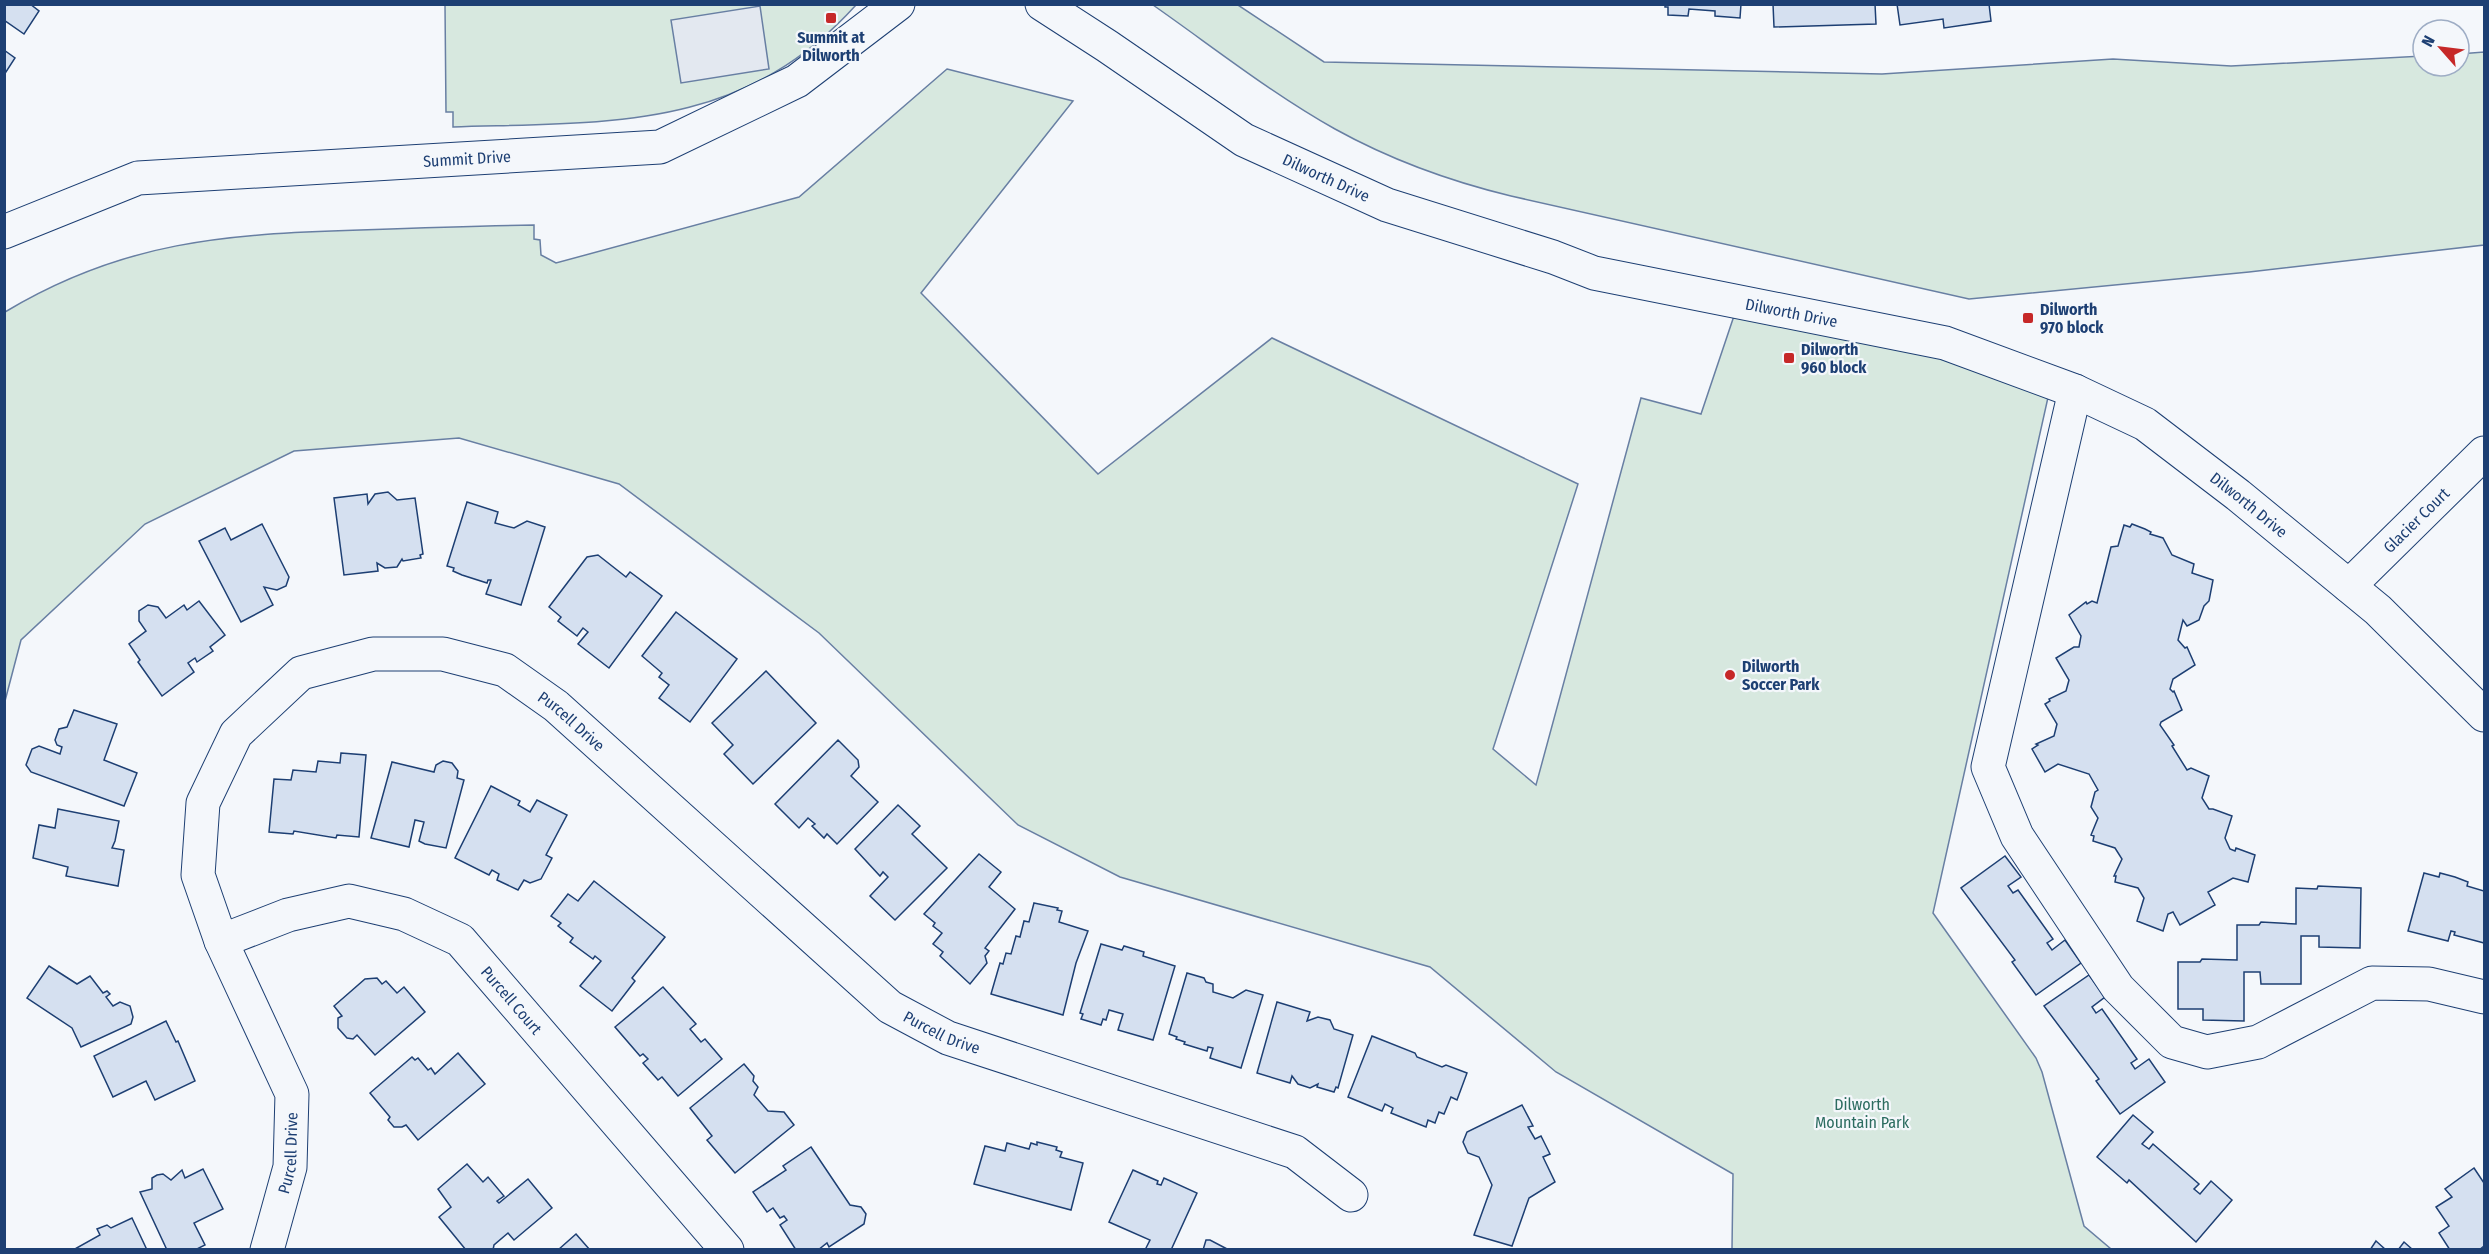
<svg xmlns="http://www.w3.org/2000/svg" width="2489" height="1254" font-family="'Fira Sans Condensed',sans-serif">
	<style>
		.green { fill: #d7e8df; stroke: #687fa3; stroke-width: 1.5 }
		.parking { fill: #e3e8f0; stroke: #687fa3; stroke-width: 1.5 }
		.building { fill: #d5e0f0; stroke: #1d3f73; stroke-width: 1.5 }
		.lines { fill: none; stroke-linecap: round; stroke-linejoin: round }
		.minor-casing { stroke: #1d3f73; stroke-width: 35 }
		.minor { stroke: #f4f7fb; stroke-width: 33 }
		.poi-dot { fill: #c62828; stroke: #f4f7fb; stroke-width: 2 }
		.labels { text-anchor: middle; stroke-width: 4.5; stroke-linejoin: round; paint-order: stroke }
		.poi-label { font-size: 16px; font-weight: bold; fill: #1d3f73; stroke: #f4f7fb; text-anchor: start }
		.street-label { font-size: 16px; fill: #1d3f73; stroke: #f4f7fb }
		.park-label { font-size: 16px; fill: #2c6c60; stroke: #f4f7fb }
	</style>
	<rect width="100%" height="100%" fill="#f4f7fb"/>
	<g class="green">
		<path d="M445,5h411c-115,127 -246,117 -403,122v-15h-7z"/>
		<path d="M1153,5h85l86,57 558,12 231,-15 118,7 192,-10v10h36v-12l25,-2v193l-235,27 -280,27 -458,-103c-62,-15 -120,-36 -176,-67 -64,-36 -122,-82 -182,-124z"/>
		<path d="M947,69l126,32 -152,192 177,181 174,-136 306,146 -85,265 43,36 105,-387 60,16 38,-113 312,83 -118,529 103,145 6,14 42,154 27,23h-379l1,-75 -177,-102 -126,-105 -310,-90 -102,-52 -199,-192 -200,-149 -160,-46 -165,13 -149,73 -124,116 -16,61v-389c118,-71 221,-78 355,-82 58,-2 116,-4 174,-5v14l6,1 1,15 15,8 243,-66z"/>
	</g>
	<path class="parking" d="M760,6l9,63 -88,14 -10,-63z"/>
	<g class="building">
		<path d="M4,4h26l9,7 -15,23 -20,-14z"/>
		<path d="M1665,4h76l-1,14 -25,-2v-5l-26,-2 -1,7 -20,-1v-8h-3z"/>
		<path d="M1773,4h102l1,20 -102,3z"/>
		<path d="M1897,4h92l2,17 -47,7 -1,-9 -43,6z"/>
		<path d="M4,50l11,8 -11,17z"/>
		<path d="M388,492l9,8 18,-2 8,56 -3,1 1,3 -18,3 -1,-2 -5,8 -12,1 -8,-5 1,8 -34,4 -10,-77 33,-4 1,10 7,-10z"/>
		<path d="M467,502l31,10 -3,11 19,5 13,-7 18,6 -24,78 -35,-11 5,-14h-3l-1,3 -25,-8 -9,-4 1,-3 -7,-2z"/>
		<path d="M262,524l27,53 -3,9 -9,4 -13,-3 9,18 -32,17 -42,-81 26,-13 6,12z"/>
		<path d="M2132,524l13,5 6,3 -1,2 13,4 9,17 22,9 -2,9 21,7 -4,21 -5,5 -5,14 -12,6 -4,-6 -5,20 7,8 2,-1 8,18 -22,14 -3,10 3,3 1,-1 8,19 -21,12 -1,3 14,20 -2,1 15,24 4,-2 18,8 -7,22 7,11h4l19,7 -7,22 5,11 5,2 1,-3 19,7 -7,27 -15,-4 -25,14 7,13 -35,20 -7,-13 -5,2 -5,17 -26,-10 7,-23 -6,-10 -23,-6 1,-6h-2l8,-17 -7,-11 -22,-7 1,-5 -3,-1 7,-17 -7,-11 4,-15 3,-2 -9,-16 -31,-10 -13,8 -13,-23 6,-4 -2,-1 18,-8 3,-12 -12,-20 5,-3 -1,-2 17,-8 3,-11 -13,-22 18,-11h5l2,-11 -12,-21 17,-13 1,2 5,-3 5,2 14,-56 7,-1 6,-21 6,2z"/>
		<path d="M598,555l28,22 4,-5 32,24 -53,72 -31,-24 10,-12 -5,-4 -6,8 -19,-15 3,-4 -12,-10 38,-50z"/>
		<path d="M199,601l26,34 -15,12 3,4 -16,11 -2,-4 -7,5 6,9 -32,24 -24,-34 2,-2 -11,-16 17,-13 -7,-10v-10l9,-6 10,2 8,11 18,-13 3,5z"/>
		<path d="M676,612l61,47 -47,63 -31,-24 10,-13 -10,-8 3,-4 -20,-17z"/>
		<path d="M766,671l50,52 -63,61 -29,-30 9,-9 -21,-22z"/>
		<path d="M74,710l43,14 -13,36 33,13 -13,33 -93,-34 -5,-7 6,-16 7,-3 21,8 2,-7 -5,-2 -2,-5 4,-11 8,-2z"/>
		<path d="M838,740l20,20 1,7 -8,9 27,26 -41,42 -10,-10 -3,4 -12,-12 3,-2 -7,-6 -9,10 -24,-24z"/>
		<path d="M341,753l25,2 -7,82 -22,-2 -1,3 -42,-7 -1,3 -24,-2 5,-53 17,1 2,-10 23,2 2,-11 22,2z"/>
		<path d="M443,761l9,2 6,8 -1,7 7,2 -18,68 -21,-4 -6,-3 5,-19 -9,-2 -6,27 -38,-9 21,-76 42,10 2,-7z"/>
		<path d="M491,786l29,15 -2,4 12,7 7,-12 30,15 -21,40 6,3 -11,21 -11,4 -6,-3 -6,10 -21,-10 2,-6 -7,-4 -3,5 -34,-17z"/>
		<path d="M898,805l22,21 -8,8 35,34 -52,52 -25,-24 18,-19 -5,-5 -3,4 -25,-27z"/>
		<path d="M58,809l61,12 -4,20 -3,7 12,2 -6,36 -52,-10 2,-9 -35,-9 6,-33 16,3z"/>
		<path d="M979,854l22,18 -12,15 26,22 -30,39 4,3 -4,5 2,7 -17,21 -30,-28 3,-4 -10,-8 9,-11 -9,-7 2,-3 -11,-9z"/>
		<path d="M2005,856l16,21 -13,9 5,7 5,-3 35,49 -6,4 5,7 13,-10 16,23 -45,32 -24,-33 3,-2 -54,-72z"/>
		<path d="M2424,873l15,4 1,-4 15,4 13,5 -1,4 17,5v52l-30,-8 1,-3 -4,-1 -3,10 -40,-10z"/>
		<path d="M594,881l71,56 -33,41 3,3 -23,30 -32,-25 21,-25 -6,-5 -2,3 -23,-17 3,-4 -15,-12 3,-3 -10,-7 17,-22 10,7z"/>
		<path d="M2318,886l43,2 -1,60 -41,-1v-11h-18v48h-40l-1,-12h-16v49l-41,-1v-11h-25v-47h22l2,-3 35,1v-35h22l2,-3 35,2v-36l21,1z"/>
		<path d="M1034,903l24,5 -1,2 5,1 -3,11 29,9 -12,32 -13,52 -72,-21 9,-31 3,1 3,-11 5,1 5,-18 4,1 4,-16 5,1z"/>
		<path d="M1101,944l21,6 2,-4 20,6 -1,4 32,10 -22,74 -35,-10 5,-16 -14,-4 -3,10 -3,-1 -2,6 -20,-6 2,-5 -3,-1z"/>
		<path d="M49,966l28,18 13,-8 13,17 4,-2 3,3 -4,3 7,9 7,-4 10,4 3,11 -2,7 -50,23 -9,-19 -45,-30z"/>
		<path d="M1187,973l17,5 2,4 7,2v8l20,6 13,-8 17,5 -22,73 -31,-10 3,-10 -5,-1 -1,4 -23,-7 1,-2 -9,-3 1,-2 -8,-3z"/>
		<path d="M2089,975l16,22 -13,10 4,6 6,-4 35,50 -6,4 4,6 14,-10 16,23 -45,32 -24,-33 3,-2 -55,-73z"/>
		<path d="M377,978l5,6 4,-3 11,12 7,-6 21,25 -50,43 -18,-20 -4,4 -6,-1 -9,-10v-10l4,-2 -8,-10 31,-27z"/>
		<path d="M663,987l33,37 -6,5 11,13 4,-3 17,20 -44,37 -16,-19 -4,3 -15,-17 5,-4 -5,-5 -3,2 -25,-29z"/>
		<path d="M1277,1002l33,10 -3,9 11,-4 12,3 4,9 19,6 -15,53 -2,-1 -2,5 -17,-5 1,-3 -8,4 -12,-4 -6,-8 -2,7 -33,-10z"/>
		<path d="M166,1021l10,21 2,-1 17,40 -40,19 -9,-19 -33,16 -19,-41z"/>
		<path d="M1372,1036l43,17 2,4 25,10 4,-2 21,8 -10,27 -6,-3 -7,17 -5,-2 -4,11 -7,-3 -2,7 -35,-14 2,-5 -8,-4 -3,7 -34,-14z"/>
		<path d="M458,1053l27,31 -67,56 -12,-15 -4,2h-8l-6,-7 2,-3 -20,-24 42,-36 3,3 3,-2 10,12 3,-2 4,6z"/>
		<path d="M744,1064l10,12 -1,5 5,6 -4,8 14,16 16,1 10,13 -59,48 -28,-33 5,-4 -22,-28z"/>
		<path d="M1522,1105l11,21 -5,1 7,12 6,-3 9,18 -7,3 12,25 -26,16 -17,48 -38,-11 18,-50 -13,-28 -11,-4 -5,-11 4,-10z"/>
		<path d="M2133,1115l20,17 -11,12 7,5 4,-5 46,40 -5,5 6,5 11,-13 21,19 -36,42 -67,-62 -2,3 -30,-26z"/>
		<path d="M1037,1142l20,5 -1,3 6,2 -2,5 23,6 -12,47 -97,-26 11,-38 20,5 2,-8 22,6 2,-6 6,2z"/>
		<path d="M811,1147l39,58 11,2 5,7 -2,10 -35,23 -2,-4 -9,7h-22l-16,-25 7,-5 -3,-4 -4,2 -7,-10 -6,4 -14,-20 33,-22 -3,-4z"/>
		<path d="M467,1164l16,18 5,-5 16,19 -7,5 2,2 29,-24 24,29 -38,32 -6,-7 -14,12 -1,5h-27l-27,-33 12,-10 -13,-18z"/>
		<path d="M2474,1168l10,15v63l-5,4h-29l-11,-17 10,-7 -13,-19 16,-10 -7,-8z"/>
		<path d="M203,1169l20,40 -29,14 11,22 -10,5h-28l-27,-58 12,-3v-11l5,-3 6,-1 8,6 11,-10 3,8z"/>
		<path d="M1133,1170l25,11 -1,3 4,1 3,-7 33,15 -26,57h-23l-2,-2 4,-8 -41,-18z"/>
		<path d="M132,1218l15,32h-74l27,-15 -3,-6 10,-4 4,3z"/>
		<path d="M576,1234l14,16h-32z"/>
		<path d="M1206,1240h4l19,10h-26z"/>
		<path d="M2376,1241l10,9h-16z"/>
		<path d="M2404,1242l9,8h-15z"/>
	</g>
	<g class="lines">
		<defs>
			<g id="minor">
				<path id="s1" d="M1042,4l65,42 137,94 143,65 166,52 41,16 351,70 130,48 70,33 93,71 140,115 106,105"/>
				<path id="s2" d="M4,232l134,-54 522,-31 137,-66 101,-77"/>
				<path d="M2075,391l-87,376 29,69 101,152 54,54 35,10 51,-10 114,-59 57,1 55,13"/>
				<path id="s3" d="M2349,586l135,-133"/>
				<path id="s4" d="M221,941l67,-26 61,-14 55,13 56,26 267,310"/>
				<path id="s5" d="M267,1250l23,-83 2,-73 -71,-153 -23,-66 5,-72 33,-69 65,-61 72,-19h70l62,16 51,36 334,301 58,31 347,114 56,43"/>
			</g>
		</defs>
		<use href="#minor" class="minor-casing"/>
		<use href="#minor" class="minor"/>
	</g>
	<g class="poi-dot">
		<rect x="825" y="12" width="12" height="12" rx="3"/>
		<rect x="2022" y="312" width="12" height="12" rx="3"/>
		<rect x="1783" y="352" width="12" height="12" rx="3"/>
		<circle cx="1730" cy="675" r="6"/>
	</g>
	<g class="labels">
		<g class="poi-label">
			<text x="831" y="43" text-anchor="middle">Summit at<tspan x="831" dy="18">Dilworth</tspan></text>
			<text x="2040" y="315">Dilworth<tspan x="2040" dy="18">970 block</tspan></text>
			<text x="1801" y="355">Dilworth<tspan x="1801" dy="18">960 block</tspan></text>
			<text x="1742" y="672">Dilworth<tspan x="1742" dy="18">Soccer Park</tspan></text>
		</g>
		<g class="street-label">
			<text dy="6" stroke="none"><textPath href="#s2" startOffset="474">Summit Drive</textPath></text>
			<text dy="6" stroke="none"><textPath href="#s1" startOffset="334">Dilworth Drive</textPath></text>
			<text dy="6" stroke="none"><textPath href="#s1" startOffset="820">Dilworth Drive</textPath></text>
			<text dy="6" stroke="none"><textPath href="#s1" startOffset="1324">Dilworth Drive</textPath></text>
			<text dy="6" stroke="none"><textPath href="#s3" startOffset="94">Glacier Court</textPath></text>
			<text dy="6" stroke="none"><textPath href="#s5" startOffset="928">Purcell Drive</textPath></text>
			<text dy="6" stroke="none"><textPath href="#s4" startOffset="332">Purcell Court</textPath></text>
			<text dy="6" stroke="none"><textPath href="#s5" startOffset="1414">Purcell Drive</textPath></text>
			<text dy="6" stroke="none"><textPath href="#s5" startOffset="100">Purcell Drive</textPath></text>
		</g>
		<g class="park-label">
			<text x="1862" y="1110">Dilworth<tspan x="1862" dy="18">Mountain Park</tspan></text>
		</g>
	</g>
	<rect width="2489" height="1254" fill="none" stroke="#1d3f73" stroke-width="12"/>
	<g transform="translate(2441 48) rotate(298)"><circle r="28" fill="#f4f7fb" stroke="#9eadc5" stroke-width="1.5"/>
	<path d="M0-4.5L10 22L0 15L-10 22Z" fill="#c62828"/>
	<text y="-9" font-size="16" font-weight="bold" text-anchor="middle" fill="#1d3f73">N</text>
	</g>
</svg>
